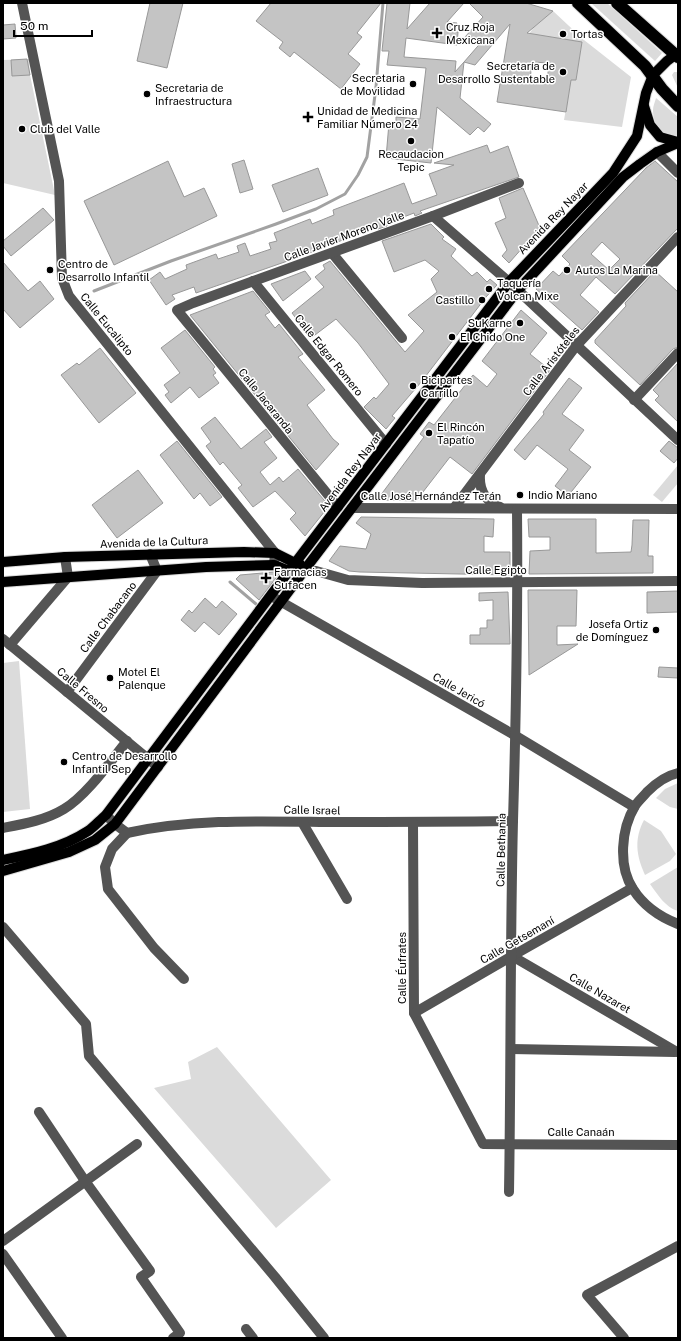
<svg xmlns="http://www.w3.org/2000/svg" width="681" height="1341" font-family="'Public Sans',sans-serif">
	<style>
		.green { fill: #dbdbdb }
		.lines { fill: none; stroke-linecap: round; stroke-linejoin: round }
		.stream { stroke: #a2a2a2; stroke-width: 3 }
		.building { fill: #c4c4c4; stroke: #989898; fill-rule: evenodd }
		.major-casing { stroke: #dbdbdb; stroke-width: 12 }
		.highway-casing { stroke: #dbdbdb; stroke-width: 14 }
		.minor { stroke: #545454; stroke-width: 10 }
		.major { stroke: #000; stroke-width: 10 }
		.highway { stroke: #000; stroke-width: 12 }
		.poi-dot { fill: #000; stroke: #fff; stroke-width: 1.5 }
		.labels { text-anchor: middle; stroke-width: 3; stroke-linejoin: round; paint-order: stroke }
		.poi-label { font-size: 11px; fill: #000; stroke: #fff; text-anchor: start }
		.street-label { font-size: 11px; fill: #000; stroke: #fff }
	</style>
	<rect width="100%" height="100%" fill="#fff"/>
	<g class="green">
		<path d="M591,3h16l55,50 -7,8z"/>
		<path d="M553,11l31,29 47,37 -9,50 -58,-7 7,-40h5l6,-38 -53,-8 5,-7z"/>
		<path d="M29,59l1,16 25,120 -52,-12v-123z"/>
		<path d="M674,72h4v16l-6,-13z"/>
		<path d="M656,98l22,19v18c-15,4 -25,-10 -25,-25 0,-4 2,-8 3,-12z"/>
		<path d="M678,465v18l-16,19 -9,-7z"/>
		<path d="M19,661l11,148 -27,3v-149z"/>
		<path d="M678,783v26l-8,-2 -14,-9 9,-9z"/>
		<path d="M644,820l17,11 15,23 -6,7 -25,14c-9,-20 -11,-36 -1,-55z"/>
		<path d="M678,867v44c-13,-4 -20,-16 -28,-27z"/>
		<path d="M217,1047l114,133 -55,48 -122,-140 37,-9 -3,-17z"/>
	</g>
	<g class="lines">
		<g class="stream">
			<path d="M94,291l77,-30 105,-37 40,-15 29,-15 13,-19 9,-18 9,-70 7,-84"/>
			<path d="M230,582l26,22"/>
		</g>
	</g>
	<g class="building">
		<path d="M150,3h33l-16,65 -30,-7z"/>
		<path d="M271,3h110l-24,30 5,4 -14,17 12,10 -19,25 -47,-37 -4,5 -11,-9 4,-6 -27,-21z"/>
		<path d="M387,3h23l-3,26 23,-26h34l-17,19 10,1 -2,9h3l-1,13 -51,-7 -2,19 52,4 -1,11 9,-10 -4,36 31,26 -7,8 -6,-5 -8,8 -33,-28 -6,56 -45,-5 3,-35h7v-6l24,2 6,-51 -39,-3 2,-14h-7z"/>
		<path d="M469,3h57l27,8 -26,22 55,9 -6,38h-5l-5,32 -69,-10 13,-78 -35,41 -11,-3 20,-23 -19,-2 18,-20zM532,62l17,1 -2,19 -17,-2z"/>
		<path d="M15,24l1,14 -13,1v-14z"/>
		<path d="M27,59l3,16 -18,1 -1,-16z"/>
		<path d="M487,145l3,8 18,-7 11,31 -99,34 2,2 -7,3 -1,-3 -13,5 -14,5v3l-9,3 -1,-1 -6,2v-1l-72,28 -103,36 -2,-6 -22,8 3,4 -9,6 -17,-25 11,-8 5,7 22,-10 -1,-4 30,-11 2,5 21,-7 -2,-6 8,-3 5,13 21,-7 -2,-6 8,-2 -3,-8 36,-14 2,5 22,-9 -1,-5 71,-27 8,21 25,-9 -8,-21 25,-9 -20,-2z"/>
		<path d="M244,160l9,29 -13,4 -8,-29z"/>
		<path d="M168,161l16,36 20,-9 13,28 -103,49 -30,-64z"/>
		<path d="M655,161l23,21v46l-63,66 -19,-17 -16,18 19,17 -17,18 -46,-41 17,-18 6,5 11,-12 -8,-8 84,-88zM602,242l18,17 -11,11 -18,-16z"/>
		<path d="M318,168l10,27 -45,17 -11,-27z"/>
		<path d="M523,188l17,40 -31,35 -7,-7 5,-6 -12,-27 11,-5 -7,-20z"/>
		<path d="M43,208l11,12 -43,36 -8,-10v-5z"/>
		<path d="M431,224l13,13 -2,2 14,10 -5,7 21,20 5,-4 10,10 3,-3 7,6 -11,12 -64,84 -30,35 3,2 -9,11 -22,-22 10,-10 2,2 13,-15 -31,-41 -22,-24 -25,19 -19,-25 32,-26 -9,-10 10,-8 -2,-4 7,-4 75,91 19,-21 -16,-16 29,-23 -6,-13 8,-8 -14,-11 -31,12 -12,-31z"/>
		<path d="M3,262l25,29 12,-10 14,18 -34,29 -17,-19z"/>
		<path d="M305,271l6,8 -28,22 -12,-17z"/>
		<path d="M655,271l23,21v55l-5,2 -33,36 -45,-42v-3l31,-34 -1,-3z"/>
		<path d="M253,291l17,21 -5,3 10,13 4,-4 24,30 -5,3 27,33 -18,15 26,34 6,5 -23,26 -126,-155z"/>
		<path d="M521,310l26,23 -17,21 20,16 -78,104 -22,-17 -34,44 -31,-1 -5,-4 44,-59 -4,-3 9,-12 5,3 39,-50 14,12 10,-13 -15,-13z"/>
		<path d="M185,330l30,37 -2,2 3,4 -3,2 6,8 -20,15 -9,-11 -19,16 -6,-8 4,-3 -5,-7 16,-12 -19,-25z"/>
		<path d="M100,348l36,45 -37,30 -38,-48 16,-12 2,2z"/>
		<path d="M678,363v59l-23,-22 4,-4 -6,-6z"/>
		<path d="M569,378l13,10 -20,26 22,16 -15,20 22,17 -23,29 -13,-10 13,-17 -31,-24 -12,15 -11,-10 30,-36 -1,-2z"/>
		<path d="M215,417l26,32 25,-20 6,8 -8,5 13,16 -17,14 10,13 9,-8 4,5 15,-13 31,37 -24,30 -15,-17 6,-6 -21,-22 -22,16 -15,-19 4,-3 -19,-23 -3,3 -14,-19 5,-4 -10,-14z"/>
		<path d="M177,441l45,56 -12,9 -10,-13 -6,6 -34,-44z"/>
		<path d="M669,441l9,7v10l-4,5 -14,-12z"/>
		<path d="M138,470l25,33 -46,35 -25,-33z"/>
		<path d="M361,517l133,2 -1,18 -9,-1v16h26v23l-150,-3 -11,-1 -20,-10 11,-15 26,3 5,-15 -15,-11z"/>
		<path d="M528,519h68v34l35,-1 1,-7 1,-25h16l-1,36h5v17l-124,1 1,-23 20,-1v-13h-21z"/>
		<path d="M274,572l5,2 -20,26 -23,-21 4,-4z"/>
		<path d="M528,590h49l-1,36h-19v19l21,-1 -49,31z"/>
		<path d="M678,591v21l-31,1v-21z"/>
		<path d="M508,592l2,52h-40v-9h10v-7h7v-8h6v-20l-14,1v-8z"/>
		<path d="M205,598l11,10 6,-7 15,13 -18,21 -15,-13 -9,10 -14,-12 8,-10 3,3z"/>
		<path d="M659,667l19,1v10l-20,-1z"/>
	</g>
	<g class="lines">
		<defs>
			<g id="major">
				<path d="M644,106l6,19 10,12 18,5"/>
				<path d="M3,562l62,-5 179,-5 31,1 20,10 5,1"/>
				<path d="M3,582l203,-15 68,-2 15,6h6"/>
				<path d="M3,860c29,-6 59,-12 85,-29 6,-4 12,-11 18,-16l183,-244 220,-289 104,-109 24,-37 9,-43 7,-18 14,-14 8,-6"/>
				<path d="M3,871l66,-19 26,-12 20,-16 194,-260 209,-274 105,-113 17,-13 17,-12 21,-9"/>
			</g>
			<g id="highway">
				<path d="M578,3l67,63 17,23 16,17"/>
				<path d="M617,3l61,54"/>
			</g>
		</defs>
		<use href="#major" class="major-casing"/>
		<use href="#highway" class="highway-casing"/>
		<g class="minor">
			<path d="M22,3l37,178 3,97 7,18 206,257 -1,12"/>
			<path d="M657,152l21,21"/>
			<path d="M433,216l76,66 169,158"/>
			<path d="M332,253l70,85"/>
			<path d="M253,281l133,163"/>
			<path d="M634,400l44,-47"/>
			<path d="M480,475c-1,15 5,26 20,32"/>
			<path d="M338,507l-161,-197 16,-7 240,-87 86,-33"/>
			<path d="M352,508l326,1"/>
			<path d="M454,508l122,-162 102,-109"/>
			<path d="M303,571h13l32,9 74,3 256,-2"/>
			<path d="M271,596l245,140 118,71"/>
			<path d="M3,639l155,128"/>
			<path d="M10,645l58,-68 -3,-20"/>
			<path d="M67,692l90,-121 -7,-17"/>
			<path d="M678,773c-13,3 -22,10 -31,19 -4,5 -9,9 -12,14 -14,23 -17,60 -2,83 10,16 27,28 45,35"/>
			<path d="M106,815l9,9 12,9c64,-14 130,-12 195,-11 64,0 128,0 191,-1"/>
			<path d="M302,822l45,77"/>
			<path d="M413,823l1,190 69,131 195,1"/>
			<path d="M3,828c21,-4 43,-8 61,-19 22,-13 46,-47 63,-68"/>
			<path d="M127,833l-15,16 -7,18 3,22 46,59 30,31"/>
			<path d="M3,927l83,97 3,32 186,221 49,61"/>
			<path d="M512,956l165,96"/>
			<path d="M414,1013l98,-57 120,-68"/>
			<path d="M511,1049l164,3"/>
			<path d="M39,1112l46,69 65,90 -9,6 39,56 -7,5"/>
			<path d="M509,1192c2,-124 1,-247 4,-371 3,-104 5,-208 4,-312"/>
			<path d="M3,1241l134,-97"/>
			<path d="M3,1254l59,84"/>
			<path d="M246,1329l7,9"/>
			<path d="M624,1338l-37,-43 91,-49"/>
		</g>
		<use href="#major" class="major"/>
		<use href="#highway" class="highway"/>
	</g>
	<g class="poi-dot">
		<path d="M435 27h4v4h4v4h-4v4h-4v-4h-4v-4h4z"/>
		<circle cx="563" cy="34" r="4"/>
		<circle cx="563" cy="72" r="4"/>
		<circle cx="413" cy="84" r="4"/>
		<circle cx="147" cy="94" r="4"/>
		<path d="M306 111h4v4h4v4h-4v4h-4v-4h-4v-4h4z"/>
		<circle cx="22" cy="129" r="4"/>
		<circle cx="411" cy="141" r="4"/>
		<circle cx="50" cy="270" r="4"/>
		<circle cx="567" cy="270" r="4"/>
		<circle cx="489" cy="289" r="4"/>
		<circle cx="482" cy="300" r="4"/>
		<circle cx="520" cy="323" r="4"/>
		<circle cx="452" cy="337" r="4"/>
		<circle cx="413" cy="386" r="4"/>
		<circle cx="429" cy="433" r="4"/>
		<circle cx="520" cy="495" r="4"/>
		<path d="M264 572h4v4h4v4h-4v4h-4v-4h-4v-4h4z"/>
		<circle cx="656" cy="630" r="4"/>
		<circle cx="110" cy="678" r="4"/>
		<circle cx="64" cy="762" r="4"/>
	</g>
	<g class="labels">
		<g class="poi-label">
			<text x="446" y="31">Cruz Roja<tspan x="446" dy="13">Mexicana</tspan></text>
			<text x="571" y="38">Tortas</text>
			<text x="555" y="70" text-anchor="end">Secretaría de<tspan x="555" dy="13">Desarrollo Sustentable</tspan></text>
			<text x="405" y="82" text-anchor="end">Secretaria<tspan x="405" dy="13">de Movilidad</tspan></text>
			<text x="155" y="92">Secretaria de<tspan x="155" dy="13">Infraestructura</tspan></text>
			<text x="317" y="115">Unidad de Medicina<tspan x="317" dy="13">Familiar Número 24</tspan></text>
			<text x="30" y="133">Club del Valle</text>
			<text x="411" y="158" text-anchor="middle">Recaudacion<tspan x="411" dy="13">Tepic</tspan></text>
			<text x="58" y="268">Centro de<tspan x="58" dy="13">Desarrollo Infantil</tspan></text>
			<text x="575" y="274">Autos La Marina</text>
			<text x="497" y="287">Taquería<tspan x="497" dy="13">Volcan Mixe</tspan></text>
			<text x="474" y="304" text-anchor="end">Castillo</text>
			<text x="512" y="327" text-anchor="end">SuKarne</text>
			<text x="460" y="341">El Chido One</text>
			<text x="421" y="384">Bicipartes<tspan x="421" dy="13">Carrillo</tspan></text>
			<text x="437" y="431">El Rincón<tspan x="437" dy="13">Tapatío</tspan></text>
			<text x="528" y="499">Indio Mariano</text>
			<text x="274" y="576">Farmacias<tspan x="274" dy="13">Sufacen</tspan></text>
			<text x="648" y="628" text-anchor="end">Josefa Ortiz<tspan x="648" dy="13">de Domínguez</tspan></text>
			<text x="118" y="676">Motel El<tspan x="118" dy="13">Palenque</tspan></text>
			<text x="72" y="760">Centro de Desarrollo<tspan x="72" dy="13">Infantil Sep</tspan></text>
		</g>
		<g class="street-label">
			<text transform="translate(553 218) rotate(-46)" y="4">Avenida Rey Nayar</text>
			<text transform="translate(344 236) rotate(-20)" y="4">Calle Javier Moreno Valle</text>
			<text transform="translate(107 324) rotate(51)" y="4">Calle Eucalipto</text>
			<text transform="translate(329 355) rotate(51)" y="4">Calle Edgar Romero</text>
			<text transform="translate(551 361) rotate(-52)" y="4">Calle Aristóteles</text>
			<text transform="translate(266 401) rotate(51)" y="4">Calle Jacaranda</text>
			<text transform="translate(350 472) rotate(-53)" y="4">Avenida Rey Nayar</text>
			<text x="431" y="500">Calle José Hernández Terán</text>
			<text transform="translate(154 542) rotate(-2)" y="4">Avenida de la Cultura</text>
			<text x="496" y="574">Calle Egipto</text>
			<text transform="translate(108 617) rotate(-53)" y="4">Calle Chabacano</text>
			<text transform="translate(83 690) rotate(40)" y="4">Calle Fresno</text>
			<text transform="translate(459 690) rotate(30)" y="4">Calle Jericó</text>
			<text transform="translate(312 810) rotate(1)" y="4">Calle Israel</text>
			<text transform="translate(501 850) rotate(-89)" y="4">Calle Bethania</text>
			<text transform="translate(517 940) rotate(-30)" y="4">Calle Getsemaní</text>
			<text transform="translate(402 968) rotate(-90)" y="4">Calle Éufrates</text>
			<text transform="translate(600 993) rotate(30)" y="4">Calle Nazaret</text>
			<text x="581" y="1136">Calle Canaán</text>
		</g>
	</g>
	<rect width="681" height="1341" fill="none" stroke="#000000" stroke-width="8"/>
	<path d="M14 30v6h78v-6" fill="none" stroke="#000000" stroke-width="2"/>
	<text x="20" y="30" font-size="12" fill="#000000" stroke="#ffffff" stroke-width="3" paint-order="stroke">50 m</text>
</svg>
